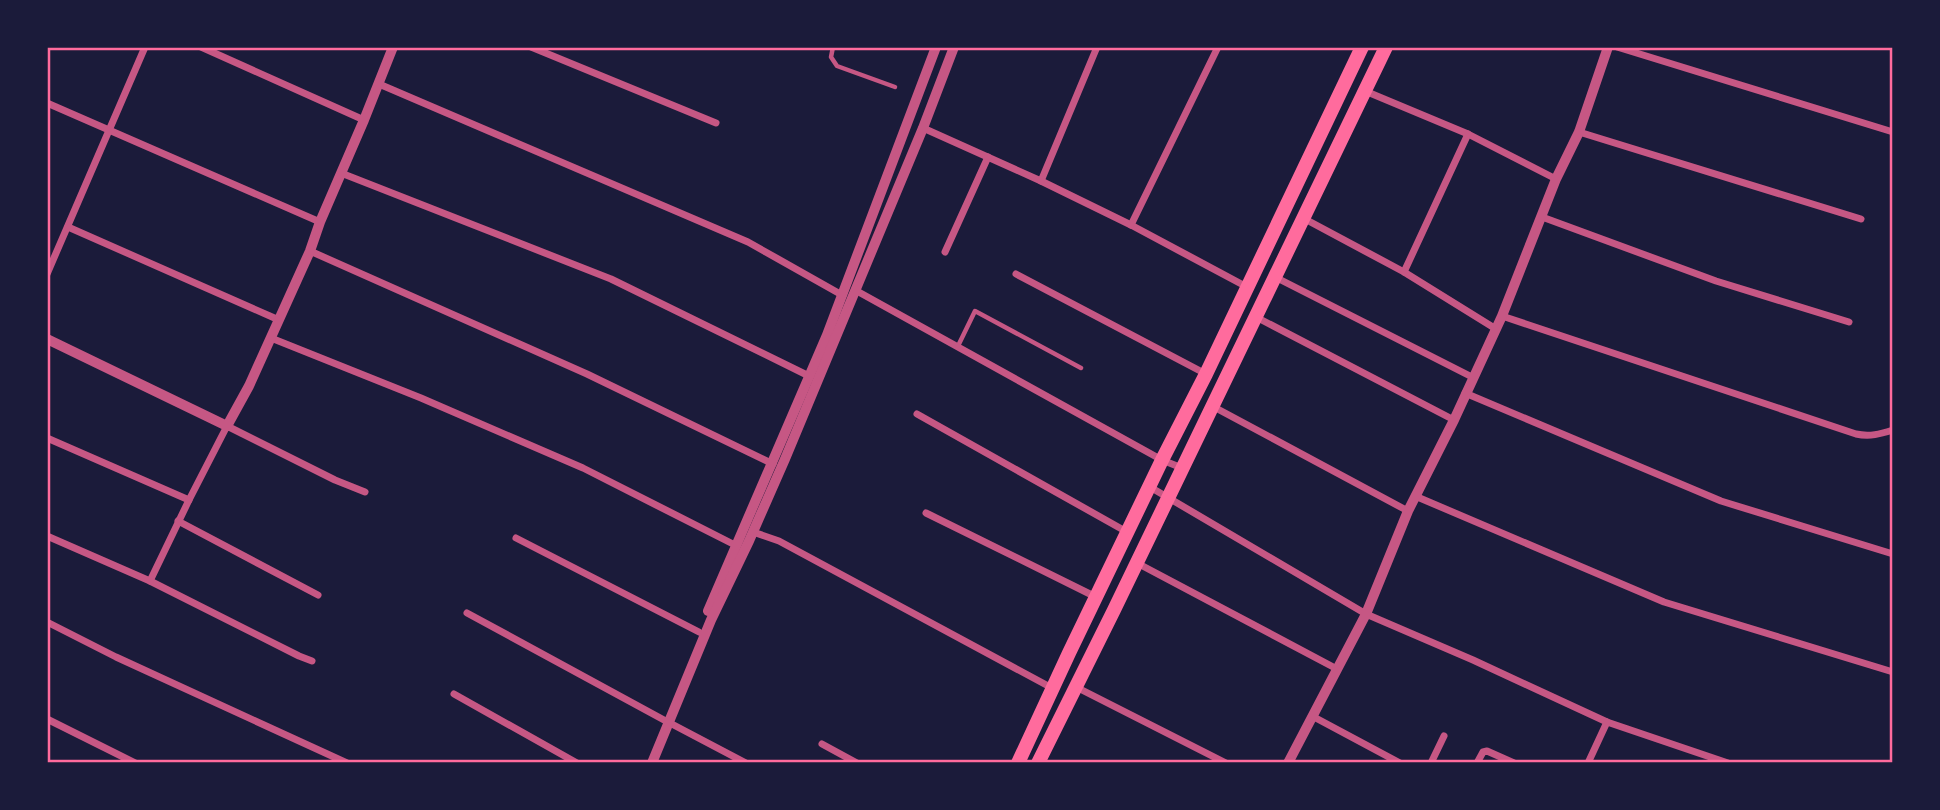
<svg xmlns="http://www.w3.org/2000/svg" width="1940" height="810" font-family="'DejaVu Sans',sans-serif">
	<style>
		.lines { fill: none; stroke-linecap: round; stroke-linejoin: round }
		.service { stroke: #c65784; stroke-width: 4.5 }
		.minor { stroke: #c65784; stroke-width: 7 }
		.tertiary { stroke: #c65784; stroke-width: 10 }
		.trunk { stroke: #ff6b9d; stroke-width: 14 }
		.neatline { fill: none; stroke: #ff6b9d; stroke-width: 2.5 }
	</style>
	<rect width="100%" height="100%" fill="#1b1b3a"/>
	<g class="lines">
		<g class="service">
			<path d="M833,47l-2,10 6,9 58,21"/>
			<path d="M958,346l17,-35 106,57"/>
		</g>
		<g class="minor">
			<path d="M201,47l163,73"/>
			<path d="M531,47l185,76"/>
			<path d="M1617,47l276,85"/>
			<path d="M379,84l369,158 94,53"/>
			<path d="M1365,91l103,43 88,45"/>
			<path d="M47,103l273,119"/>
			<path d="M923,128l118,53 90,44 116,62"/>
			<path d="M1579,132l282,87"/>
			<path d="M341,173l270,106 198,97"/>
			<path d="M1041,181l56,-134"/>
			<path d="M1542,217l174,64 133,41"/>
			<path d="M1303,218l101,54 92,57"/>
			<path d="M1131,225l87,-178"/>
			<path d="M68,227l211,93"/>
			<path d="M310,251l277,123 186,90"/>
			<path d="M945,252l43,-95"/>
			<path d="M1404,272l64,-138"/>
			<path d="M47,274l98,-227"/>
			<path d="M1016,274l190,100"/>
			<path d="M1275,277l199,101"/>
			<path d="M855,290l307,170 20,8"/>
			<path d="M1502,316l354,118c14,3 24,0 37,-4"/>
			<path d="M1256,317l198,103"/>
			<path d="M271,338l150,60 162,70 152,77"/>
			<path d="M1465,393l256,108 172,53"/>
			<path d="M1212,406l196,105"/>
			<path d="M917,414l210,118"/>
			<path d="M47,438l142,62"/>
			<path d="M1150,487l216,127 107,46 134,62 121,41"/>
			<path d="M1415,496l249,106 229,70"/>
			<path d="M926,513l170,84"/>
			<path d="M178,521l140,74"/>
			<path d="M753,532l26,9 273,147"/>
			<path d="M47,536l103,45 149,75 13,5"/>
			<path d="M516,538l183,94"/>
			<path d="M1137,563l200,106"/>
			<path d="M150,581l39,-81 38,-74 108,54 30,12"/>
			<path d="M467,613l197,107"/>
			<path d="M47,622l69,35 231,106"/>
			<path d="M1076,687l150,76"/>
			<path d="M454,694l123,69"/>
			<path d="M1312,716l88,47"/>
			<path d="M47,719l88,44"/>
			<path d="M668,722l78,41"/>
			<path d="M822,744l35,19"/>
			<path d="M1431,763l13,-27"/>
			<path d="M1477,763l6,-11 4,-1 27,12"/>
			<path d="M1588,763l19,-41"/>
		</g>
		<g class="tertiary">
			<path d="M47,339l180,87 22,-40 61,-135 10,-29 44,-102 29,-73"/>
			<path d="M708,611l119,-276 109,-288"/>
			<path d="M652,763l59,-143 38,-79 36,-82 138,-331 31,-81"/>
			<path d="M1288,763l78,-149 42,-103 46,-91 48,-104 54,-137 23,-47 29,-85"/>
		</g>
		<g class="trunk">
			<path d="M1018,763l51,-110 93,-193 44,-86 156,-327"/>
			<path d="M1038,763l76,-153 272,-563"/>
		</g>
	</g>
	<rect width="1940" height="810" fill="none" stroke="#1b1b3a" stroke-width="98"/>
	<rect x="49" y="49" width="1842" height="712" class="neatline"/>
</svg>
